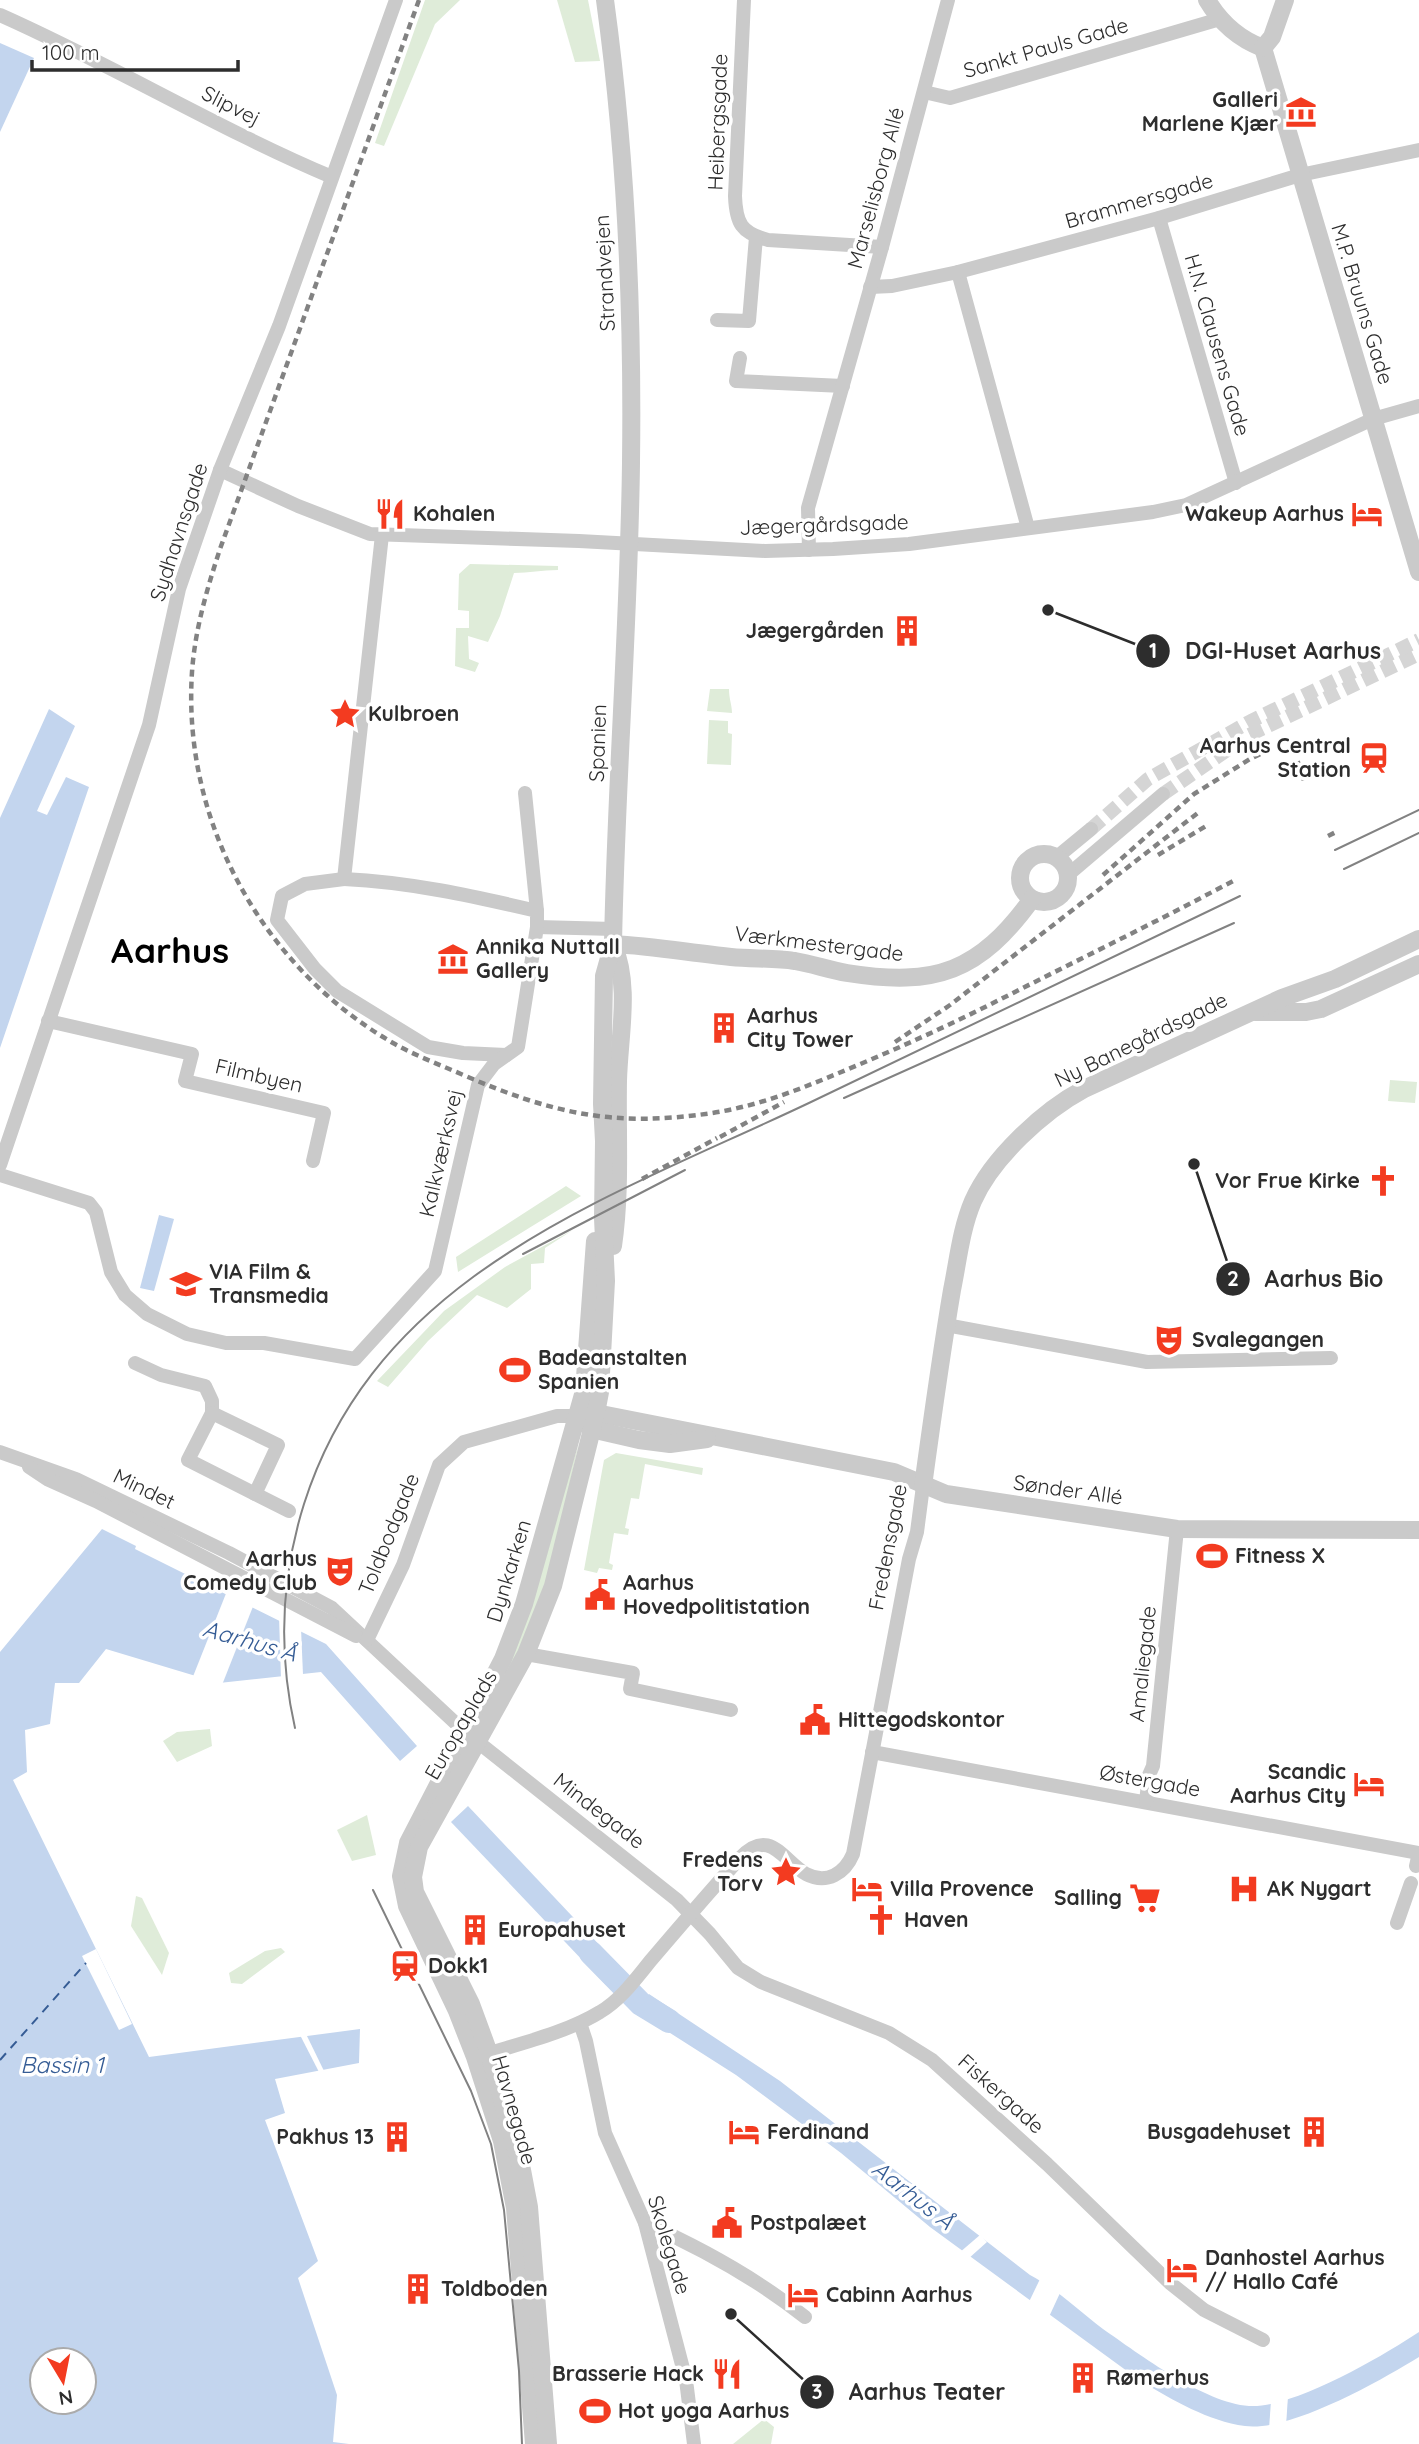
<svg xmlns="http://www.w3.org/2000/svg" width="1419" height="2444" font-family="Quicksand,sans-serif">
	<style>
		.green { fill: #dfecd9 }
		.water { fill: #c3d5ee; fill-rule: evenodd }
		.pier { fill: #fff }
		.lines { fill: none; stroke-linecap: round; stroke-linejoin: round }
		.river { stroke: #c3d5ee; stroke-width: 24 }
		.ferry { stroke: #355c95; stroke-width: 2; stroke-dasharray: 9 7; stroke-linecap: butt }
		.minor-tunnel { stroke: #d5d5d5; stroke-width: 14; stroke-dasharray: 14 7; stroke-linecap: butt }
		.minor { stroke: #cacaca; stroke-width: 14 }
		.tertiary { stroke: #cacaca; stroke-width: 18 }
		.tram { stroke: #828282; stroke-width: 2 }
		.rail { stroke: #828282; stroke-width: 4.5; stroke-dasharray: 7 5; stroke-linecap: butt }
		.labels { text-anchor: middle; stroke-width: 7; stroke-linejoin: round; paint-order: stroke }
		.street-label { font-size: 21px; fill: #2d2d2d; stroke: #fff }
		.poi-label { font-size: 21px; font-weight: bold; fill: #2d2d2d; stroke: #fff; text-anchor: start }
		.water-label { font-size: 23px; font-style: italic; fill: #355c95; stroke: #fff }
		.town-label { font-size: 35px; font-weight: bold; fill: #000; stroke: #fff }
		.leader { fill: none; stroke: #2d2d2d; stroke-width: 2.5 }
		.callout-dot { fill: #2d2d2d; stroke: #fff; stroke-width: 2.5 }
		.mark-label { font-size: 21px; text-anchor: middle; font-weight: bold; fill: #fff }
		.callout-label { font-size: 23px; text-anchor: middle; font-weight: bold; fill: #2d2d2d; stroke: #fff; stroke-width: 7; stroke-linejoin: round; paint-order: stroke }
	</style>
	<rect width="100%" height="100%" fill="#fff"/>
	<g class="green">
		<path d="M425,0h35l-25,24 -51,122 -9,-3z"/>
		<path d="M557,0h31l12,61 -25,1z"/>
		<path d="M470,564l88,2v4c-16,0 -29,3 -44,3l-14,43 -12,26 -20,-6 1,23 10,4 -4,9 -20,-6 1,-38h13v-17l-11,-1 1,-36z"/>
		<path d="M710,689h19c0,10 3,16 3,24l-25,-2z"/>
		<path d="M709,720l19,1v12l4,1 -1,31 -24,-1z"/>
		<path d="M1390,1080l27,2 -2,21 -27,-2z"/>
		<path d="M566,1186l15,10 -123,76 -2,-15z"/>
		<path d="M573,1230l-28,18 -1,15 -13,1v25l-24,19 -30,-13 -49,46 -40,46 -11,-6 67,-70 61,-44z"/>
		<path d="M579,1443l-27,120 -15,48 -41,89z"/>
		<path d="M616,1453l87,15 -1,7 -57,-11 -6,35 -8,-1 -6,30 4,1 -1,6 -14,-2 -5,30 4,2 -1,5 -13,-2 -2,5 -13,-3 20,-110z"/>
		<path d="M210,1729l2,17 -35,16 -14,-21 14,-9z"/>
		<path d="M367,1815l9,40 -24,6 -15,-31z"/>
		<path d="M136,1896l6,2 27,55 -7,22 -31,-49z"/>
		<path d="M281,1948l4,4 -43,32 -11,-1 -2,-10 36,-22z"/>
		<path d="M764,2419l10,8 -3,17h-38z"/>
	</g>
	<g class="water">
		<path d="M0,43l34,15 -34,74z"/>
		<path d="M49,709l26,17 -38,85 10,4 19,-38 23,10 -89,261v-230z"/>
		<path d="M159,1215l15,4 -20,72 -14,-3z"/>
		<path d="M102,1529l34,17 -1,3 191,95 91,102 -17,15 -79,-89 -102,11 -113,-34 -27,34h-24l-5,41 -25,6 2,42 -14,8 136,277 211,-28 -1,34 -84,16 10,34 -20,7 53,141 -20,17 39,117 -4,47 16,2h-349v-792zM42,2360h42v42h-42z"/>
		<path d="M468,1806l155,164 -17,15 -155,-163z"/>
		<path d="M649,1994l131,87 250,194c27,14 49,36 73,54 36,25 101,74 146,77 43,3 134,-50 170,-74v25c-39,24 -129,75 -174,69 -37,-5 -72,-26 -103,-44l-212,-155 -89,-74 -105,-78 -102,-65z"/>
	</g>
	<g class="pier">
		<path d="M227,1591l27,13 -32,81 -7,1 -23,-7z"/>
		<path d="M279,1616l22,12 2,47 -22,3z"/>
		<path d="M96,1949l36,75 -13,6 -37,-74z"/>
		<path d="M306,2034l19,39 -5,1 -20,-39z"/>
		<path d="M980,2235l7,7 -19,17 -9,-6z"/>
		<path d="M1040,2279l20,14 -12,26 -20,-15z"/>
		<path d="M1288,2396l-2,30 -17,3 2,-28z"/>
	</g>
	<g class="lines">
		<path class="river" d="M591,1953l50,51 28,17"/>
		<path class="ferry" d="M0,2060l86,-97"/>
		<g class="minor-tunnel">
			<path d="M1163,794l86,-59 170,-81"/>
			<path d="M1091,829l57,-50 103,-58 168,-81"/>
		</g>
		<g class="minor">
			<path d="M744,0l-9,196c1,27 6,37 33,44l114,7"/>
			<path d="M0,15c113,50 218,114 332,162"/>
			<path d="M924,92l26,6 270,-79"/>
			<path d="M1159,218l77,265"/>
			<path d="M958,272l70,256"/>
			<path d="M870,287l22,-1 66,-14 201,-54 141,-43 119,-25"/>
			<path d="M717,320l32,1 7,-84"/>
			<path d="M740,358l-4,23 107,5"/>
			<path d="M220,470l78,36 72,28 209,7 186,10 68,-2 76,-5 244,-32 33,-7 187,-86 46,-13"/>
			<path d="M809,550l-1,-42 74,-261 66,-247"/>
			<path d="M525,793l12,118"/>
			<path d="M1057,857l34,-28"/>
			<path d="M1069,874l94,-80"/>
			<path d="M344,879l-39,5 -23,12 -5,24 38,49 22,22 91,56 35,6 43,2"/>
			<path d="M537,927l77,2"/>
			<path d="M48,1021l144,33 -7,27 139,32 -11,48"/>
			<path d="M0,1165l149,-440 30,-136 41,-119 59,-144 117,-326"/>
			<path d="M0,1175l89,28 7,9 15,60 14,23 22,19 40,20 39,9h38l91,16 80,-88 43,-186 16,-21 24,-17 19,-120v-16c-64,-15 -127,-29 -193,-32l38,-344"/>
			<path d="M946,1325l201,37 184,-4"/>
			<path d="M135,1363l26,12 44,11 7,15v12l-24,47 101,51"/>
			<path d="M212,1413l66,32 -23,49"/>
			<path d="M0,1452l76,27 153,74 103,55 132,123 213,169 33,34 28,34 23,14 128,51 43,27 115,104 123,119 34,27 59,30"/>
			<path d="M29,1467l18,12 49,22 260,135"/>
			<path d="M367,1640l36,-75 36,-100 25,-23 93,-26h21"/>
			<path d="M526,1654l107,19 -3,16 101,21"/>
			<path d="M872,1752l547,101 -3,13"/>
			<path d="M1146,1802l3,-27 4,-9 24,-237"/>
			<path d="M1397,1923l14,-40"/>
			<path d="M580,2023l6,18 19,92 40,90 41,157 8,64"/>
			<path d="M480,2056c38,-12 86,-23 120,-44 21,-12 37,-35 52,-53 29,-34 58,-68 88,-101 30,-32 43,3 66,16 21,11 39,-1 47,-20l56,-295 8,-27 6,-46"/>
			<path d="M645,2223c56,25 112,56 160,94"/>
		</g>
		<g class="tertiary">
			<path d="M1207,0c13,22 32,39 56,48"/>
			<path d="M1263,48l156,524"/>
			<path d="M1263,48l9,-11 13,-37"/>
			<circle cx="1044" cy="878" r="24"/>
			<path d="M613,944c40,2 78,9 118,13 21,2 43,1 64,4 17,3 35,9 52,12 89,14 132,-1 185,-74"/>
			<path d="M1255,1012h51l15,-3 98,-45"/>
			<path d="M613,1246c8,-55 4,-110 5,-165 1,-45 13,-95 -5,-137"/>
			<path d="M585,1414l11,-1 298,59 52,22 231,35 242,1"/>
			<path d="M583,1421l8,8 48,11 31,4 37,-5"/>
			<path d="M923,1486c9,-66 18,-131 29,-196 6,-29 9,-61 21,-89 19,-43 70,-90 111,-112l198,-91 53,-19 84,-40"/>
			<path d="M534,2444l-19,-236 -13,-67 -27,-84 -18,-46 -50,-105 -6,-30 7,-33 95,-184 21,-55 60,-213 11,-150"/>
			<path d="M548,2444l-19,-237 -7,-37 -33,-117 -18,-49 -56,-112 -2,-15 6,-30 107,-193 27,-68 43,-173 4,-21 6,-111 -3,-63 1,-77 -2,-37 2,-128 9,-32c3,-161 16,-320 18,-481 2,-154 -5,-310 -26,-463"/>
		</g>
		<g class="tram">
			<path d="M1335,850l84,-40"/>
			<path d="M1344,869l75,-36"/>
			<path d="M844,1098l390,-175"/>
			<path d="M523,1254l162,-84"/>
			<path d="M295,1728c-17,-76 -14,-151 9,-224 74,-233 308,-307 507,-402 143,-68 286,-137 429,-206"/>
			<path d="M373,1890l98,201 20,53 13,66 15,161 3,73"/>
		</g>
		<g class="rail">
			<path d="M419,0l-199,549c-13,40 -25,80 -28,123 -10,150 71,296 201,371 21,12 45,21 68,31 90,39 152,54 251,39 47,-7 91,-25 134,-43 53,-22 104,-45 155,-71 77,-39 155,-77 232,-118"/>
			<path d="M1294,765l8,-3"/>
			<path d="M1301,779l8,-3"/>
			<path d="M1328,836l8,-4"/>
			<path d="M1158,855l48,-29"/>
			<path d="M1103,875l91,-81 56,-35 41,-20"/>
			<path d="M895,1042l55,-37 249,-193"/>
			<path d="M720,1137l64,-35"/>
			<path d="M642,1179l75,-41"/>
		</g>
	</g>
	<defs>
		<symbol id="museum-bare" viewBox="-9 -9 18 18"><path d="M0-6L6-3V-2H-6V-3ZM-5-1h2V3h-2ZM-1-1h2V3h-2ZM3-1h2V3H3ZM-6 4H6V6H-6Z" fill="#f33b20" stroke="#fff" stroke-width="2.5" paint-order="stroke"/></symbol>
		<symbol id="restaurant-bare" viewBox="-9 -9 18 18"><path d="M-5-6h1v4h1v-4h1v4h1v-4h1v5L-1.5 .5V6h-2V.5L-5-1ZM5-6V6H3V1.5H1.5Q1.5-4 5-6Z" fill="#f33b20" stroke="#fff" stroke-width="2.5" paint-order="stroke"/></symbol>
		<symbol id="hotel-bare" viewBox="-9 -9 18 18"><path d="M-6-4.5h1.5V1H6V5H4.5V3h-9V5H-6ZM-4 0a1.8 1.8 0 1 1 3.6 0ZM.5 0V-2.5h3Q6-2.5 6 0Z" fill="#f33b20" stroke="#fff" stroke-width="2.5" paint-order="stroke"/></symbol>
		<symbol id="building-bare" viewBox="-9 -9 18 18"><path d="M-4-6H4V6H1V3H-1V6H-4ZM-2.5-4.3h1.7v1.8h-1.7ZM.8-4.3h1.7v1.8H.8ZM-2.5-1h1.7V.8h-1.7ZM.8-1h1.7V.8H.8Z" fill="#f33b20" stroke="#fff" stroke-width="2.5" paint-order="stroke"/></symbol>
		<symbol id="sight-bare" viewBox="-9 -9 18 18"><path d="M0-6L1.8-2.2L6-1.7L2.9 1.2L3.7 5.4L0 3.3L-3.7 5.4L-2.9 1.2L-6-1.7L-1.8-2.2Z" fill="#f33b20" stroke="#fff" stroke-width="2.5" paint-order="stroke"/></symbol>
		<symbol id="station-bare" viewBox="-9 -9 18 18"><path d="M-3-6H3Q5-6 5-4V2Q5 4 3 4L4.5 6H3L1.5 4h-3L-3 6H-4.5L-3 4Q-5 4-5 2V-4Q-5-6-3-6ZM-3.5-4v3h7v-3ZM-3.5 1v1.5H-2V1ZM2 1v1.5H3.5V1Z" fill="#f33b20" stroke="#fff" stroke-width="2.5" paint-order="stroke"/></symbol>
		<symbol id="church-bare" viewBox="-9 -9 18 18"><path d="M-1.2-6h2.4v3.5h3.3v2.4h-3.3V6h-2.4V-.1h-3.3v-2.4h3.3Z" fill="#f33b20" stroke="#fff" stroke-width="2.5" paint-order="stroke"/></symbol>
		<symbol id="university-bare" viewBox="-9 -9 18 18"><path d="M0-5L7-2L0 1L-7-2ZM-4 1L0 2.5L4 1V4Q0 6-4 4Z" fill="#f33b20" stroke="#fff" stroke-width="2.5" paint-order="stroke"/></symbol>
		<symbol id="theatre-bare" viewBox="-9 -9 18 18"><path d="M-5-5.5Q0-4 5-5.5V0Q5 5 0 6Q-5 5-5 0ZM-3.3-2.5H-1v1.5H-3.3ZM1-2.5H3.3v1.5H1ZM-2.8 1Q0 5.5 2.8 1Z" fill="#f33b20" stroke="#fff" stroke-width="2.5" paint-order="stroke"/></symbol>
		<symbol id="stadium-bare" viewBox="-9 -9 18 18"><path d="M0-5a6.5 5 0 1 0 0 10a6.5 5 0 1 0 0-10ZM-3.5-1.8h7v3.6h-7Z" fill="#f33b20" stroke="#fff" stroke-width="2.5" paint-order="stroke"/></symbol>
		<symbol id="civic-bare" viewBox="-9 -9 18 18"><path d="M-.6-6.5H3V-4.5H.6V-3L4-1V1h2V6H-6V1h2V-1L-.6-3ZM-1.2 2.5V6h2.4V2.5Z" fill="#f33b20" stroke="#fff" stroke-width="2.5" paint-order="stroke"/></symbol>
		<symbol id="hospital-bare" viewBox="-9 -9 18 18"><path d="M-5-5h3v3.5h4V-5h3V5h-3V1.5h-4V5h-3Z" fill="#f33b20" stroke="#fff" stroke-width="2.5" paint-order="stroke"/></symbol>
		<symbol id="supermarket-bare" viewBox="-9 -9 18 18"><path d="M-6-5.5h2.5l.6 2H6L4.5 2H-2.5L-4.4-4H-6ZM-1.5 3.2a1.3 1.3 0 1 0 .1 0ZM3 3.2a1.3 1.3 0 1 0 .1 0Z" fill="#f33b20" stroke="#fff" stroke-width="2.5" paint-order="stroke"/></symbol>
	</defs>
	<g fill-rule="evenodd">
		<use href="#museum-bare" x="1279" y="90" width="44" height="44"/>
		<use href="#restaurant-bare" x="368" y="492" width="44" height="44"/>
		<use href="#hotel-bare" x="1345" y="492" width="44" height="44"/>
		<use href="#building-bare" x="885" y="609" width="44" height="44"/>
		<use href="#sight-bare" x="323" y="692" width="44" height="44"/>
		<use href="#station-bare" x="1352" y="736" width="44" height="44"/>
		<use href="#museum-bare" x="431" y="937" width="44" height="44"/>
		<use href="#building-bare" x="702" y="1006" width="44" height="44"/>
		<use href="#church-bare" x="1361" y="1159" width="44" height="44"/>
		<use href="#university-bare" x="164" y="1262" width="44" height="44"/>
		<use href="#theatre-bare" x="1147" y="1318" width="44" height="44"/>
		<use href="#stadium-bare" x="493" y="1348" width="44" height="44"/>
		<use href="#stadium-bare" x="1190" y="1534" width="44" height="44"/>
		<use href="#theatre-bare" x="318" y="1549" width="44" height="44"/>
		<use href="#civic-bare" x="578" y="1573" width="44" height="44"/>
		<use href="#civic-bare" x="793" y="1698" width="44" height="44"/>
		<use href="#hotel-bare" x="1347" y="1762" width="44" height="44"/>
		<use href="#sight-bare" x="764" y="1850" width="44" height="44"/>
		<use href="#hotel-bare" x="845" y="1867" width="44" height="44"/>
		<use href="#hospital-bare" x="1222" y="1867" width="44" height="44"/>
		<use href="#supermarket-bare" x="1123" y="1876" width="44" height="44"/>
		<use href="#church-bare" x="859" y="1898" width="44" height="44"/>
		<use href="#building-bare" x="453" y="1908" width="44" height="44"/>
		<use href="#station-bare" x="383" y="1944" width="44" height="44"/>
		<use href="#hotel-bare" x="722" y="2110" width="44" height="44"/>
		<use href="#building-bare" x="1292" y="2110" width="44" height="44"/>
		<use href="#building-bare" x="375" y="2115" width="44" height="44"/>
		<use href="#civic-bare" x="705" y="2201" width="44" height="44"/>
		<use href="#hotel-bare" x="1160" y="2248" width="44" height="44"/>
		<use href="#building-bare" x="396" y="2267" width="44" height="44"/>
		<use href="#hotel-bare" x="781" y="2273" width="44" height="44"/>
		<use href="#restaurant-bare" x="705" y="2352" width="44" height="44"/>
		<use href="#building-bare" x="1061" y="2356" width="44" height="44"/>
		<use href="#stadium-bare" x="573" y="2389" width="44" height="44"/>
	</g>
	<g class="labels">
		<g class="street-label">
			<text transform="translate(1046 48) rotate(-16)" y="7">Sankt Pauls Gade</text>
			<text transform="translate(231 106) rotate(27)" y="7">Slipvej</text>
			<text transform="translate(718 122) rotate(-88)" y="7">Heibergsgade</text>
			<text transform="translate(876 188) rotate(-75)" y="7">Marselisborg Allé</text>
			<text transform="translate(1139 201) rotate(-16)" y="7">Brammersgade</text>
			<text transform="translate(605 273) rotate(-93)" y="7">Strandvejen</text>
			<text transform="translate(1362 304) rotate(73)" y="7">M.P. Bruuns Gade</text>
			<text transform="translate(1217 345) rotate(74)" y="7">H.N. Clausens Gade</text>
			<text transform="translate(824 525) rotate(-2)" y="7">Jægergårdsgade</text>
			<text transform="translate(179 532) rotate(-72)" y="7">Sydhavnsgade</text>
			<text transform="translate(598 743) rotate(-88)" y="7">Spanien</text>
			<text transform="translate(819 944) rotate(7)" y="7">Værkmestergade</text>
			<text transform="translate(1141 1040) rotate(-26)" y="7">Ny Banegårdsgade</text>
			<text transform="translate(259 1076) rotate(13)" y="7">Filmbyen</text>
			<text transform="translate(441 1153) rotate(-77)" y="7">Kalkværksvej</text>
			<text transform="translate(144 1489) rotate(26)" y="7">Mindet</text>
			<text transform="translate(1068 1490) rotate(8)" y="7">Sønder Allé</text>
			<text transform="translate(389 1534) rotate(-68)" y="7">Toldbodgade</text>
			<text transform="translate(888 1547) rotate(-79)" y="7">Fredensgade</text>
			<text transform="translate(509 1571) rotate(-73)" y="7">Dynkarken</text>
			<text transform="translate(1143 1664) rotate(-84)" y="7">Amaliegade</text>
			<text transform="translate(461 1725) rotate(-60)" y="7">Europaplads</text>
			<text transform="translate(1150 1781) rotate(10)" y="7">Østergade</text>
			<text transform="translate(599 1811) rotate(38)" y="7">Mindegade</text>
			<text transform="translate(1001 2094) rotate(42)" y="7">Fiskergade</text>
			<text transform="translate(514 2110) rotate(74)" y="7">Havnegade</text>
			<text transform="translate(669 2245) rotate(73)" y="7">Skolegade</text>
		</g>
		<g class="poi-label">
			<text x="1278" y="107" text-anchor="end">Galleri<tspan x="1278" dy="24">Marlene Kjær</tspan></text>
			<text x="413" y="521">Kohalen</text>
			<text x="1344" y="521" text-anchor="end">Wakeup Aarhus</text>
			<text x="884" y="638" text-anchor="end">Jægergården</text>
			<text x="368" y="721">Kulbroen</text>
			<text x="1351" y="753" text-anchor="end">Aarhus Central<tspan x="1351" dy="24">Station</tspan></text>
			<text x="476" y="954">Annika Nuttall<tspan x="476" dy="24">Gallery</tspan></text>
			<text x="747" y="1023">Aarhus<tspan x="747" dy="24">City Tower</tspan></text>
			<text x="1360" y="1188" text-anchor="end">Vor Frue Kirke</text>
			<text x="209" y="1279">VIA Film &amp;<tspan x="209" dy="24">Transmedia</tspan></text>
			<text x="1192" y="1347">Svalegangen</text>
			<text x="538" y="1365">Badeanstalten<tspan x="538" dy="24">Spanien</tspan></text>
			<text x="1235" y="1563">Fitness X</text>
			<text x="317" y="1566" text-anchor="end">Aarhus<tspan x="317" dy="24">Comedy Club</tspan></text>
			<text x="623" y="1590">Aarhus<tspan x="623" dy="24">Hovedpolitistation</tspan></text>
			<text x="838" y="1727">Hittegodskontor</text>
			<text x="1346" y="1779" text-anchor="end">Scandic<tspan x="1346" dy="24">Aarhus City</tspan></text>
			<text x="763" y="1867" text-anchor="end">Fredens<tspan x="763" dy="24">Torv</tspan></text>
			<text x="890" y="1896">Villa Provence</text>
			<text x="1267" y="1896">AK Nygart</text>
			<text x="1122" y="1905" text-anchor="end">Salling</text>
			<text x="904" y="1927">Haven</text>
			<text x="498" y="1937">Europahuset</text>
			<text x="428" y="1973">Dokk1</text>
			<text x="767" y="2139">Ferdinand</text>
			<text x="1291" y="2139" text-anchor="end">Busgadehuset</text>
			<text x="374" y="2144" text-anchor="end">Pakhus 13</text>
			<text x="750" y="2230">Postpalæet</text>
			<text x="1205" y="2265">Danhostel Aarhus<tspan x="1205" dy="24">// Hallo Café</tspan></text>
			<text x="441" y="2296">Toldboden</text>
			<text x="826" y="2302">Cabinn Aarhus</text>
			<text x="704" y="2381" text-anchor="end">Brasserie Hack</text>
			<text x="1106" y="2385">Rømerhus</text>
			<text x="618" y="2418">Hot yoga Aarhus</text>
		</g>
		<g class="water-label">
			<text transform="translate(250 1641) rotate(16)" y="8">Aarhus Å</text>
			<text x="62" y="2073">Bassin 1</text>
			<text transform="translate(913 2195) rotate(38)" y="8">Aarhus Å</text>
		</g>
		<g class="town-label">
			<text x="170" y="963">Aarhus</text>
		</g>
	</g>
	<path class="leader" d="M1048 610L1153 651M1194 1164L1233 1279M731 2314L817 2392"/>
	<g class="callout-dot">
		<circle cx="1048" cy="610" r="7"/>
		<circle cx="1194" cy="1164" r="7"/>
		<circle cx="731" cy="2314" r="7"/>
		<circle cx="1153" cy="651" r="18"/>
		<circle cx="1233" cy="1279" r="18"/>
		<circle cx="817" cy="2392" r="18"/>
	</g>
	<g class="mark-label">
		<text x="1153" y="658">1</text>
		<text x="1233" y="1286">2</text>
		<text x="817" y="2399">3</text>
	</g>
	<g class="callout-label">
		<text x="1283" y="659">DGI-Huset Aarhus</text>
		<text x="1324" y="1287">Aarhus Bio</text>
		<text x="927" y="2400">Aarhus Teater</text>
	</g>
	<g transform="translate(63 2381) rotate(170)"><circle r="33" fill="#ffffff" stroke="#ababab" stroke-width="2"/>
	<path d="M0-5L12 26L0 18L-12 26Z" fill="#f33b20"/>
	<text y="-10" font-size="19" font-weight="bold" text-anchor="middle" fill="#2d2d2d">N</text>
	</g>
	<path d="M32 60v10h206v-10" fill="none" stroke="#2d2d2d" stroke-width="3.5"/>
	<text x="42" y="60" font-size="21" fill="#2d2d2d" stroke="#ffffff" stroke-width="5" paint-order="stroke">100 m</text>
</svg>
